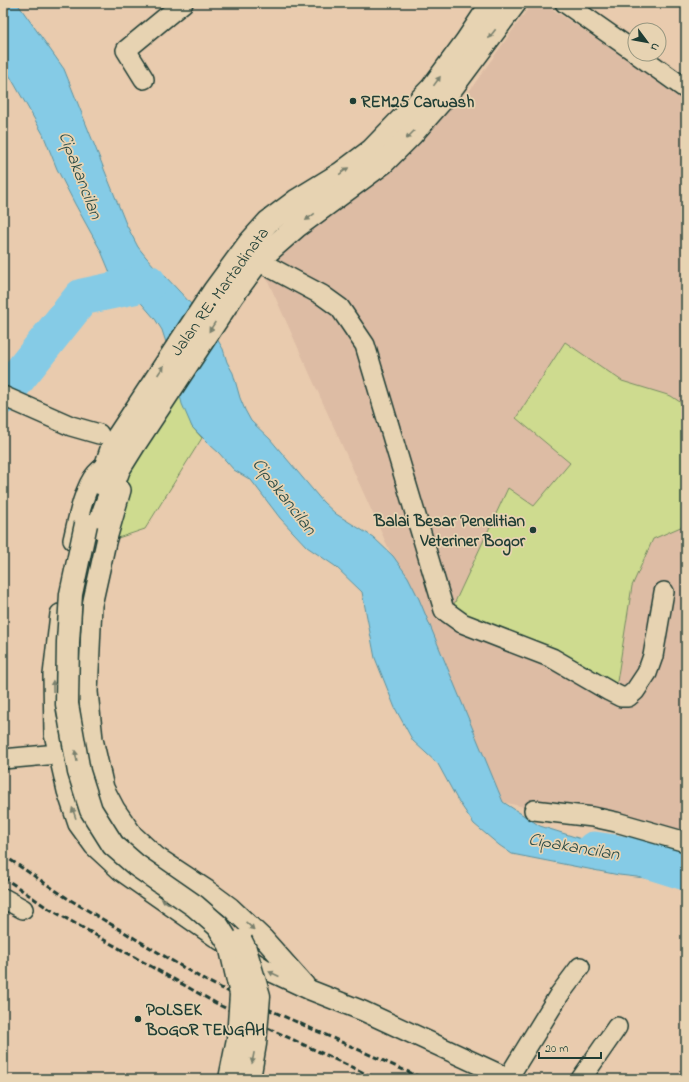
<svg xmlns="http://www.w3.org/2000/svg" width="689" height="1082" font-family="'Indie Flower',sans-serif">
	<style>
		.built { fill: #ddbca4 }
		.green { fill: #cedb8f; stroke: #768c62 }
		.water { fill: #85cbe6; stroke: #5c929f }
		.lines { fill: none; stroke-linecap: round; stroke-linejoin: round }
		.river { stroke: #85cbe6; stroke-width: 37 }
		.street-casing { stroke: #1f3d34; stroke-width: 22 }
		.primary-casing { stroke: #1f3d34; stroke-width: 25 }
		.street { stroke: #e7d3b2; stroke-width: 19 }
		.primary { stroke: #e7d3b2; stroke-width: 22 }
		.rail { stroke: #1f3d34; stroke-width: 3; stroke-dasharray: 6 3; stroke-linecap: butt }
		.primary-bridge-casing { stroke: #1f3d34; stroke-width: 25; stroke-linecap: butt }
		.primary-bridge { stroke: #e7d3b2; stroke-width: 22 }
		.oneway { fill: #79806d }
		.poi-dot { fill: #1f3d34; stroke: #e7d3b2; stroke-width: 1.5 }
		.labels { text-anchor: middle; stroke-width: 3.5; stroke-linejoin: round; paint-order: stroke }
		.poi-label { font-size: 17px; font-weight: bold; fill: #1f3d34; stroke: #e7d3b2; text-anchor: start }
		.street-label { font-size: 17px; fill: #1f3d34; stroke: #e7d3b2 }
		.water-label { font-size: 18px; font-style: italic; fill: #294b46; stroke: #e7d3b2 }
	</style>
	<rect width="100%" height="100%" fill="#e9cbae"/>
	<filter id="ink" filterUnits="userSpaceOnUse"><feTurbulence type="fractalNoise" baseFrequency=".025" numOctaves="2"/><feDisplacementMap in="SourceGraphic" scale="8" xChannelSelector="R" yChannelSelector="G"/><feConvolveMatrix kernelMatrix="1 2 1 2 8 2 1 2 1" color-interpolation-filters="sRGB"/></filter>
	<g filter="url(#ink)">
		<path class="built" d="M532,3h11l73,49 70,50v752l-93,-37 -52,-6 -38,-9 -245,-543 107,-81 100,-81z"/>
		<g class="green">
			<path d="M565,342l57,39 49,15 15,10v122l-3,-2 -30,13 -21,47 -16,102 -167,-73 59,-127 26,18 36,-43 -54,-45z"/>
			<path d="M177,383l15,44 10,11 -57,91 -39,13 16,-62z"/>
		</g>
		<path class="water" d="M3,3h14l47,66 62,155 12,23 8,10 9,10 10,9 41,44 17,29 4,13 6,11 7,25 5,12 6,11 19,18 53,63 13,12 37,23 20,19 15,21 11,22 84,203 37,24 146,46v12l-5,-2 -62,-7 -107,-21 -13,-9 -25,-21 -17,-25 -19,-35 -25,-23 -18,-33 -20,-50 -13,-66 -27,-26 -28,-19 -27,-29 -29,-38 -17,-10 -15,-17 -10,-9 -17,-17 -10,-23 -12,-49 -8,-25 -7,-11 -25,-29 -19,-15 -10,-24 -26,-47 -18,-35 -14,-35 -40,-70z"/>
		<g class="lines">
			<g class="river">
				<path d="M3,396l79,-99 66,-14"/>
				<path d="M594,850l41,6 51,16"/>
			</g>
			<defs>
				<g id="street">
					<path d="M565,3l70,49"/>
					<path d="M637,54l49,35"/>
					<path d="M144,79l-18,-29 57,-47"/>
					<path d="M258,261l64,34 18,13 25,37 79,265 18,13 90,35 57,33 12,6h7l7,-6 12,-18 6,-17 11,-64"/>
					<path d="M3,396l68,30 28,8"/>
					<path d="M121,490l-15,52 -14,63 -4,87 5,47 11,49 11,21 18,26 24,22 50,33 23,17 34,32 41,46"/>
					<path d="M73,540c4,-17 11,-53 23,-66 3,-3 6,-6 9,-8"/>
					<path d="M60,614l-7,61 1,59 13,57 11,33 16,22 27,25 93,65 49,32 47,22 53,21 147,68"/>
					<path d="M3,759l55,-5"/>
					<path d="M534,810l59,7 23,5 70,20"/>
					<path d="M3,902l2,-3 18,10"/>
					<path d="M508,1078l51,-83 21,-28"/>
					<path d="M581,1079l36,-52"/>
				</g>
				<g id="primary">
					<path d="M100,483l13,-38 6,-10 95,-144 36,-49 18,-20 28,-21 44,-27 32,-24 60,-62 34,-46 26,-39"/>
					<path d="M98,527l21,-58 15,-24 99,-150 25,-34 6,-6 32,-28 87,-64 28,-28 37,-42 67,-90"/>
				</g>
			</defs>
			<use href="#street" class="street-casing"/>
			<use href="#primary" class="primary-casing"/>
			<use href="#street" class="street"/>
			<use href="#primary" class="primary"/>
			<g class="rail">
				<path d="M3,855l64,43 134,80 22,11 201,90"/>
				<path d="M3,877l43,30 175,99 156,73"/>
			</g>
			<defs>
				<g id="primary-bridge">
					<path d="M86,524l-15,70 -3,48 -1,62 12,68 12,38 22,35 23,20 59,41 23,20 12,19 11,49 -3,45 -8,40"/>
					<path d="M241,941l4,8 14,47 -4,48 -6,35"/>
				</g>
			</defs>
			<use href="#primary-bridge" class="primary-bridge-casing"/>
			<use href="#primary-bridge" class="primary-bridge"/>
		</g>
		<defs><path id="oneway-solid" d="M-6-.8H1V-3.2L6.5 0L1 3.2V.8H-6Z"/></defs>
		<g class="oneway">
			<use href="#oneway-solid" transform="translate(492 34) rotate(127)"/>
			<use href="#oneway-solid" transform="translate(437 81) rotate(-54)"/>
			<use href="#oneway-solid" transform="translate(410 135) rotate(134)"/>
			<use href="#oneway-solid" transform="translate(344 171) rotate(-36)"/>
			<use href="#oneway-solid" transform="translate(310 217) rotate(143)"/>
			<use href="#oneway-solid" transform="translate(212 327) rotate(123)"/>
			<use href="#oneway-solid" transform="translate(161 370) rotate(-56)"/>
			<use href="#oneway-solid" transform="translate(53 686) rotate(-91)"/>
			<use href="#oneway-solid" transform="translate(76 756) rotate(-100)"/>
			<use href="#oneway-solid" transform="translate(74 813) rotate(-109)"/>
			<use href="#oneway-solid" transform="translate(166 902) rotate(-145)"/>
			<use href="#oneway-solid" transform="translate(250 926) rotate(43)"/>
			<use href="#oneway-solid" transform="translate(274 974) rotate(-155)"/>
			<use href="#oneway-solid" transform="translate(253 1058) rotate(101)"/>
		</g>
	</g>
	<g class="poi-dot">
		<circle cx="353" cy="101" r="4"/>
		<circle cx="533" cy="530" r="4"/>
		<circle cx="138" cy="1019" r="4"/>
	</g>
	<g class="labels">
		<g class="poi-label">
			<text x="361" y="107">REM25 Carwash</text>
			<text x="525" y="526" text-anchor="end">Balai Besar Penelitian<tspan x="525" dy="20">Veteriner Bogor</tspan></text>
			<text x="146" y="1015">POLSEK<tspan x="146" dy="20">BOGOR TENGAH</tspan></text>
		</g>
		<g class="street-label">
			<text transform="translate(219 291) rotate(-54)" y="6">Jalan RE. Martadinata</text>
		</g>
		<g class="water-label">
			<text transform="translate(81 175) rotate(69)" y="6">Cipakancilan</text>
			<text transform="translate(285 496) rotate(52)" y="6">Cipakancilan</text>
			<text transform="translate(574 846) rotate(10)" y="6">Cipakancilan</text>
		</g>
	</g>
	<rect width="689" height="1082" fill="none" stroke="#e7d3b2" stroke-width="16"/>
	<rect x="8" y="8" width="673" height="1066" fill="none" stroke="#1f3d34" stroke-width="1.5" filter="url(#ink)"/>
	<g transform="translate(647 42) rotate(122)"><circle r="19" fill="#e7d3b2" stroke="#979780"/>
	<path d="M0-3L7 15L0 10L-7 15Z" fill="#1f3d34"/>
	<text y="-6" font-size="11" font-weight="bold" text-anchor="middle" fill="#1f3d34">U</text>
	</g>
	<path d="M539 1052v6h62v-6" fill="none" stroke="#1f3d34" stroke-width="2"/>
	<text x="545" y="1052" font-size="12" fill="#1f3d34" stroke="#e7d3b2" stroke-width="3" paint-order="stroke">20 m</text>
</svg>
